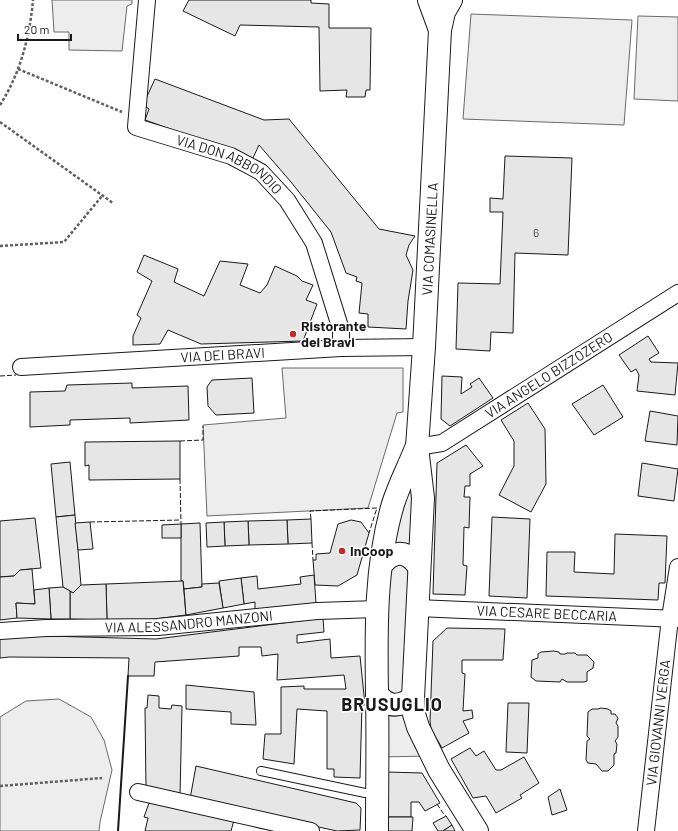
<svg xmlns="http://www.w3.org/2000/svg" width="678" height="831" font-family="Barlow,sans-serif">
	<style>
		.built { fill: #ededed; stroke: #6a6a6a }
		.building { fill: #e6e6e6; stroke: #1a1a1a }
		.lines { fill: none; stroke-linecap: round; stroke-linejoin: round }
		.lane-casing { stroke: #1a1a1a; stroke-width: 10 }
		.street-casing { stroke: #1a1a1a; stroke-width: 18 }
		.secondary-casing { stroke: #1a1a1a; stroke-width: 24 }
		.path { stroke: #5f5f5f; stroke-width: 2.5; stroke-dasharray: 3 2; stroke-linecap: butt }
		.lane { stroke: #fff; stroke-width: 8 }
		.street { stroke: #fff; stroke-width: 16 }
		.secondary { stroke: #fff; stroke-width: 22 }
		.fence { stroke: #1a1a1a; stroke-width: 1; stroke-dasharray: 5 2; stroke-linecap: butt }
		.wall { stroke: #1a1a1a; stroke-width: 2 }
		.poi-dot { fill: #c62828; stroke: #fff; stroke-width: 1.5 }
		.labels { text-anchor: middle; stroke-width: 3; stroke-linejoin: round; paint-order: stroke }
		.number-label { font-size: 12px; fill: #4d4d4d }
		.street-label { font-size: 14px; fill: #1a1a1a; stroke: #fff }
		.poi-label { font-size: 14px; font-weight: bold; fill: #1a1a1a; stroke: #fff; text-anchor: start }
		.district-label { font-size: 18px; font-weight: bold; letter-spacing: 1px; fill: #1a1a1a; stroke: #fff }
	</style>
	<rect width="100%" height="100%" fill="#fff"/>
	<g class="built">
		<path d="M52,0h80v4l-5,2 -5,45 -53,-1v-18h-15z"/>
		<path d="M471,14l161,6 -8,105 -161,-6z"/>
		<path d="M638,16l40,1v84l-44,-2z"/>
		<path d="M282,368h121v44l-6,1 -29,95 -161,8 -4,-91 83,-7z"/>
		<path d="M417,447l-4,251 19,58 -55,1v-148z"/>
		<path d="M59,699l32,18 13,23 8,30 -12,52 -1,9h-99v-114l26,-16z"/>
	</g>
	<g class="building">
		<path d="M189,0h122v3l18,1v24h42l-1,62h-4l-1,7h-19l1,-7 -27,1 -1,-64 -79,-2 -5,11 -52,-25z"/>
		<path d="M155,79l109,41 25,-1 90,110 36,7 -6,9 -3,10 7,15 -5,31 -2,28 -38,-2v-13l-9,-1 3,-30 -6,-2 1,-4 -11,-4 -15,-41 -40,-50 -32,-37 -6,13 -108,-38 4,-11 -6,-4z"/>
		<path d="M505,156l67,2 -4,97 -53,-2 -2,80 -22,-1 -1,19 -34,-2 2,-66 42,1 3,-72h-13v-14l13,1z"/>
		<path d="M144,255l34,14 -4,13 30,14 16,-35 28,3 -8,21 20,8 7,-8 8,-19 22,10 5,5 11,4 -7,15 11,4 -14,37 -102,3 -33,-14 -8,14 -27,1v-9l8,-18 -4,-3 15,-34 -15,-9z"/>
		<path d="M648,336l11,17 -10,6 2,3 27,1 -3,32 -38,-4 2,-16 -3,-6 -5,3 -12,-17z"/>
		<path d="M442,376l20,1 -1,17 11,-7 -2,-3 9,-6 14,20 -43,28 -9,-7z"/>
		<path d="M252,378l2,35 -38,2 -8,-9 -1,-19 5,-7z"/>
		<path d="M132,383v5l56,-2 1,34 -59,3v-5l-60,2v5l-40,2v-35l35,-1 2,-6z"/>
		<path d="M603,385l20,32 -29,18 -22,-31z"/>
		<path d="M528,403l17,26 1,55 -15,28 -32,-17 15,-29v-25l-13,-21z"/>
		<path d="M650,411l28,5 -1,29 -32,-4z"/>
		<path d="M180,441v38l-91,1v-15l-4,1v-24z"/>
		<path d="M466,445l17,21 -13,8v12h-5l-1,11h6l-1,31 -5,-1 -1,38 4,1 -2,29 -32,-1 4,-131z"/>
		<path d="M70,462l5,53 -19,2 -5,-53z"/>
		<path d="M642,463l36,6 -4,32 -36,-5z"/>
		<path d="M75,515l6,70 -8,8 -10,-6 -7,-70z"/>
		<path d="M492,517l38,2 -3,79 -38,-2z"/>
		<path d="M35,518l6,50 -21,2 -6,6 -14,1v-56z"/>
		<path d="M311,519l1,24 -24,1 -1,-24z"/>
		<path d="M287,520l1,24 -39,1 -1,-24z"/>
		<path d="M351,520l10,2 8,11 -12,42 -19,11 -23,-1 -2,-25h3v-6l14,-1 8,-29z"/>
		<path d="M248,521l1,24 -24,1 -1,-24z"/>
		<path d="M90,522l3,27 -15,1 -3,-27z"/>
		<path d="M224,522l1,24 -18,1 -1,-24z"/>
		<path d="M200,523l2,64 -18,2 -1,-8h-2v-57z"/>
		<path d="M181,524v14h-19v-13z"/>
		<path d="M615,534l52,2 -2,47h-6l-1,17 -112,-4 1,-44h28l-1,20 40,2z"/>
		<path d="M32,569l3,35 -19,-1 1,15 -17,2v-43l14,-1 6,-6z"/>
		<path d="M314,575l2,28 -61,7v-8l-11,2 -3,-26 16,-2 1,13 43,-5 -1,-7z"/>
		<path d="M241,578l3,26 -21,4 -4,-27z"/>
		<path d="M183,581l3,34 -63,8 -16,-3 -1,-36z"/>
		<path d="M219,583l4,25 -37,7 -2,-26 18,-2v-3z"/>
		<path d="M106,584l1,36 -37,-1v-28l3,2 8,-8z"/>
		<path d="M63,587l7,4v28h-19l-2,-31z"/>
		<path d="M49,588l2,31 -34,-1 -1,-15 19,1 -1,-14z"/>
		<path d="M323,618l1,14 -27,3v8l33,-4 1,19 29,-2 5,49h-3l-2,73 -26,-1v-8h-7v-58l-30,-2 -3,55 -31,-5 2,-25h16v-47l23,-1v3h42l-2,-14 -67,5 1,-26 -16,2 -1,-9h-22v9l-84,6 -1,14h-26l1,-18 -120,-1 -9,1v-22l10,-1 146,4z"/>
		<path d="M447,628l58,1 -2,31h-41v13l3,1 -2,37 9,-1 1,8 -10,3 6,12 -27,15 -11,-19 -1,-8 3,-80z"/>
		<path d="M554,651l5,1 1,2h5l2,-1h8l2,2h10l7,7 -1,6 -6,4v9l-3,1h-17l-5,-3 -2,3 -24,-1 -5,-4 1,-17 6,-2v-4l3,-2z"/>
		<path d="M186,685l68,7 2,33 -25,-1v-12l-45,-3z"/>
		<path d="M148,695l11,1v12l12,1 1,-4 10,1 -2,91 -34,-8 -1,-81h2z"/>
		<path d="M508,703h21l-2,50 -21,-1z"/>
		<path d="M601,708l7,1 3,2v3h4l3,4 -2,5 2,3v11l-3,4 2,3 -1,9 -2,1v11l-6,6h-6l-6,-7 -8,-1 -2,-3 1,-19 3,-2 -3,-3 1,-24 4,-3h6z"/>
		<path d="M470,748l6,8 8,-5 12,19h5l23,-13 15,26 -19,12 2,3 -26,15 -10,-17 -13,2 -22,-39z"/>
		<path d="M196,766l160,37 5,5 -1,22 -23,1 -147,-32z"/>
		<path d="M387,772l35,1 18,30 -15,8 -6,-9h-8v15h-25z"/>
		<path d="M560,789l7,21 -15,5 -4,-18z"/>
		<path d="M149,803l25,3 60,14 -3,11h-86l3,-13 -4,-1z"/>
		<path d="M446,816l6,9 -9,6h-5l-5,-8z"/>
		<path d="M387,817h26l-1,14h-25z"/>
		<path d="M452,825l3,6h-12z"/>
	</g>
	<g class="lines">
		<defs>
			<path id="lane" d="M261,771l104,22h11"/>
			<g id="street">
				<path id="s1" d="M147,0l-11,127 95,29 30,16 26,28 27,43 23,74 4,13v18"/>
				<path id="s2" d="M21,367l320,-19 83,-1"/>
				<path id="s3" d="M417,447l25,-4 236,-150"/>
				<path id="s4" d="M417,608l261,11"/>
				<path id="s5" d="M0,631l46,-3 112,-1 159,-16 60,-2"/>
				<path d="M138,792l173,39"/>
				<path id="s6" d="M646,831l24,-213 8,-51"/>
			</g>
			<g id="secondary">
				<path d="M429,0l11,30"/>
				<path d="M451,0l-7,12 -4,18 -16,317 -7,100 6,51 -10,200 1,16 4,13 21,43 38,61"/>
				<path d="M382,564c13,-15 26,-13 37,3"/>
				<path d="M377,694c11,14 22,13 36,4"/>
				<path d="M377,831c0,-46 1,-91 0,-137 -1,-63 -2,-129 16,-190 6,-19 16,-38 23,-56"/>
			</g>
		</defs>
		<use href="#lane" class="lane-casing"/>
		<use href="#street" class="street-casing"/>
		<use href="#secondary" class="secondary-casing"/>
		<g class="path">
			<path d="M18,69l104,43"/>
			<path d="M0,105c20,-31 30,-69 33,-105"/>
			<path d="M0,122l113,81"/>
			<path d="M0,246l64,-4 38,-46"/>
			<path d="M0,786l102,-8"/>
		</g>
		<use href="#lane" class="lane"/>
		<use href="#street" class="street"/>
		<use href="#secondary" class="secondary"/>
		<g class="fence">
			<path d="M0,376l16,-1"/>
			<path d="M180,441l23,-1v-14"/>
			<path d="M180,479l1,45"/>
			<path d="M311,519l-1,-8 67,-3 -8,25"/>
			<path d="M90,522l91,-2"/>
			<path d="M312,543l1,17"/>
			<path d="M437,804l6,9 3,3"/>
		</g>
		<path class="wall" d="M118,831l10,-155"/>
	</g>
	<g class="poi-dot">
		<circle cx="293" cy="334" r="4"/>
		<circle cx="342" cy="551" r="4"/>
	</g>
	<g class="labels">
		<g class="number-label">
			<text x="536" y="237">6</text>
		</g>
		<g class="street-label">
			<text dy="5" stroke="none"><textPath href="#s1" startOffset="229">VIA DON ABBONDIO</textPath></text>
			<text transform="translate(430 239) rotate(-87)" y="5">VIA COMASINELLA</text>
			<text dy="5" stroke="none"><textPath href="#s2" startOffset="202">VIA DEI BRAVI</textPath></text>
			<text dy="5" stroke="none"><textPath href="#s3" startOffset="152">VIA ANGELO BIZZOZERO</textPath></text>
			<text dy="5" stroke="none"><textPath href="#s4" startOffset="130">VIA CESARE BECCARIA</textPath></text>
			<text dy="5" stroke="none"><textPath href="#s5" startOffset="189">VIA ALESSANDRO MANZONI</textPath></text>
			<text dy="5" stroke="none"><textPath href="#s6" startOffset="109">VIA GIOVANNI VERGA</textPath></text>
		</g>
		<g class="poi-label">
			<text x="301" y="331">Ristorante<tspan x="301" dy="16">dei Bravi</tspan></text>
			<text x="350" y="556">InCoop</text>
		</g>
		<g class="district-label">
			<text x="392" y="711">BRUSUGLIO</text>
		</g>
	</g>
	<path d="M18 34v6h53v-6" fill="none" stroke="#1a1a1a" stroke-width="2"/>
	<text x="24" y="34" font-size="12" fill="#1a1a1a" stroke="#ffffff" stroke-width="3" paint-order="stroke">20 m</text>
</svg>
